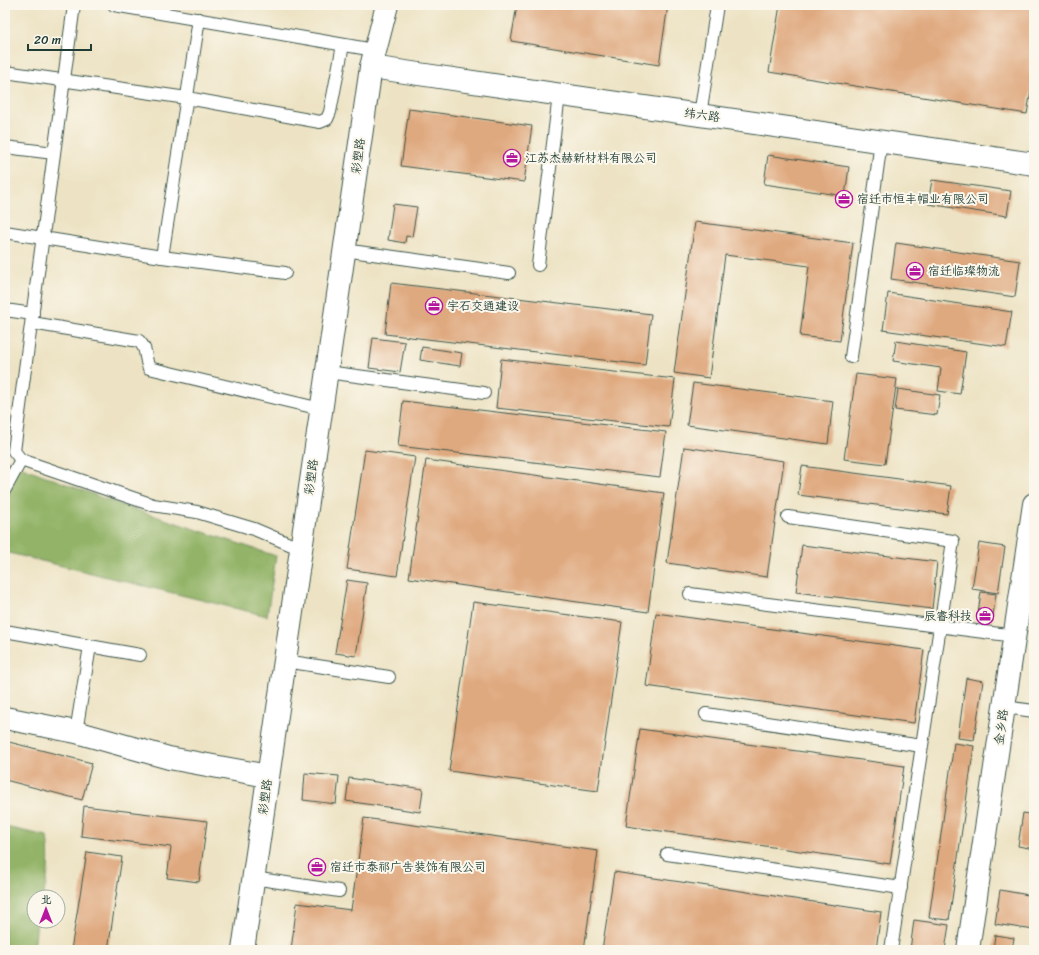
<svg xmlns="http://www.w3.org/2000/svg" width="1039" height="955" font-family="Sriracha,'LXGW WenKai TC',sans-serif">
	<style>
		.forest { fill: #93b467; stroke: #59784e }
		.building { fill: #dfa97f }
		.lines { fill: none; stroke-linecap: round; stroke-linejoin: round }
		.lane-casing { stroke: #3e564a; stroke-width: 14 }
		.street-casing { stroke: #3e564a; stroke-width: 24 }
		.secondary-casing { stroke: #3e564a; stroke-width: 24 }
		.lane { stroke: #fff; stroke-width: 12 }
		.street { stroke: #fff; stroke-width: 22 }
		.secondary { stroke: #fff; stroke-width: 22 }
		.labels { text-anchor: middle; stroke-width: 4; stroke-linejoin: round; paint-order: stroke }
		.street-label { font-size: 12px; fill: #1f3d34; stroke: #fbf7ec }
		.poi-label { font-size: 12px; fill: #1f3d34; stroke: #fbf7ec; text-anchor: start }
	</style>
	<rect width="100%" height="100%" fill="#fbf7ec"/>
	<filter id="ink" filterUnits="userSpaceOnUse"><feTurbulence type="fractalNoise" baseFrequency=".025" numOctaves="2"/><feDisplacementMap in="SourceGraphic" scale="8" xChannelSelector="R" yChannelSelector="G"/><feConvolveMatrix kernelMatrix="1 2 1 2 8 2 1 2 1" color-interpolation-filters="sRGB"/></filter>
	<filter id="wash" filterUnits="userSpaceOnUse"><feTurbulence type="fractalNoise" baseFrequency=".012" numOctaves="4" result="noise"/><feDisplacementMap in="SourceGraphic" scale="16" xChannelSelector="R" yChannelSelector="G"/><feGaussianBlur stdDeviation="0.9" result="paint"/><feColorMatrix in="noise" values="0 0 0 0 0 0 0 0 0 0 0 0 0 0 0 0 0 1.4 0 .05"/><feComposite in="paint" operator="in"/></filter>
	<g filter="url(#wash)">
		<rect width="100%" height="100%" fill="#ede3c4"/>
		<g class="forest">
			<path d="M5,458l7,5 101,39 163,54 -9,60 -262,-64z"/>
			<path d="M5,827l42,9c3,23 2,38 -4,61h-9v24h3l-3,29h-29z"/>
		</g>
		<g id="blocks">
			<g class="building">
				<path d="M517,5h151l-9,60 -148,-24z"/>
				<path d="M780,5h254v67l-7,42 -258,-42z"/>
				<path d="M409,109l123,17 -8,56 -123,-16z"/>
				<path d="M768,155l81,12 -4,29 -81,-12z"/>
				<path d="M932,180l79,11 -4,25 -79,-12z"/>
				<path d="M393,204l24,3 -5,30 -6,-1 -1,7 -17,-3z"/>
				<path d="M695,222l158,21 -13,98 -40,-5 9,-70 -84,-11 -16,123 -35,-5z"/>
				<path d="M896,243l124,18 -5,36 -124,-18z"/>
				<path d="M391,283l260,31 -6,51 -260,-31z"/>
				<path d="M888,293l124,19 -6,35 -123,-17z"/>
				<path d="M373,338l32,4 -5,30 -31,-4z"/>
				<path d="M896,341l70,11 -6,42 -22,-3 3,-23 -48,-7z"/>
				<path d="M422,347l40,6 -2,13 -40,-6z"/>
				<path d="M501,359l174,20 -6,48 -173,-19z"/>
				<path d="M856,374l41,5 -12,85 -41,-5z"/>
				<path d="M693,383l140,18 -5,43 -141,-19z"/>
				<path d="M898,389l42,6 -3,20 -42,-5z"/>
				<path d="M403,401l263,31 -6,45 -262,-31z"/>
				<path d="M684,447l100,14 -17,116 -100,-14z"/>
				<path d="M365,450l50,7 -18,119 -50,-7z"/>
				<path d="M426,460l238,33 -16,119 -239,-34z"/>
				<path d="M802,466l149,20 -4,28 -149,-19z"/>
				<path d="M979,543l26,4 -7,46 -26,-4z"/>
				<path d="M802,545l135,17 -5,47 -136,-17z"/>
				<path d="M347,580l20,3 -11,73 -21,-3z"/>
				<path d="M981,592l15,2 -4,28 -15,-2z"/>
				<path d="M473,602l149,20 -24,169 -149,-20z"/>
				<path d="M656,613l268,37 -10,73 -268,-37z"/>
				<path d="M966,678l17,3 -9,59 -16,-2z"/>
				<path d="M640,729l264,37 -14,98 -264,-38z"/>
				<path d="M5,741l87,22 -10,37 -77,-20z"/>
				<path d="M954,743l20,3 -25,174 -20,-2z"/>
				<path d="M305,773l34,3 -3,28 -33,-4z"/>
				<path d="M349,778l74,11 -3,23 -74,-11z"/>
				<path d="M84,806l123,15 -8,61 -32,-4 4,-31 -90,-11z"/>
				<path d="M1023,813l11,2v34l-16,-3z"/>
				<path d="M364,818l234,33 -14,99h-293l6,-47 54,7z"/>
				<path d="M87,852l35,5 -14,93h-37z"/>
				<path d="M614,872l267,40 -5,38h-274z"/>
				<path d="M1000,890l34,6v34l-39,-6z"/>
				<path d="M914,920l35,5 -4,25h-35z"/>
				<path d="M995,935l19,3 -2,12h-19z"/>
			</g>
		</g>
	</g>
	<g filter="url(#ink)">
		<use href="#blocks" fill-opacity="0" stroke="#3e564a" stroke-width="1"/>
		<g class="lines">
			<defs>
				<g id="lane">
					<path d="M74,5l-60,446 7,9 132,45 44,7 57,17 47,20"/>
					<path d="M114,5l260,45"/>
					<path d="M5,72l182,26 133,24 7,-3 3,-7 13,-67"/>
					<path d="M700,115l17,-110"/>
					<path d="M5,147l49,6"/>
					<path d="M5,232l157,25 123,16"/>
					<path d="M344,250l165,23"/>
					<path d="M162,257l37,-238"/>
					<path d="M538,265l21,-170"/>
					<path d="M5,310l28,4"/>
					<path d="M32,323l107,18c9,9 5,16 10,27l172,41"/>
					<path d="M851,357l30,-215"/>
					<path d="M327,372l157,21"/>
					<path d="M5,489l16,-29"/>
					<path d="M788,517l165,24 -62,409"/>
					<path d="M690,594l325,42"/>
					<path d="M5,631l135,24"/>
					<path d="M285,661l104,16"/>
					<path d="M1004,707l30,4"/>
					<path d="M706,714l216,32"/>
					<path d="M76,732l14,-86"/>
					<path d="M667,854l234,34"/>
					<path d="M253,878l86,13"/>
				</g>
				<g id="street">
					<path d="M371,67l663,97"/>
					<path d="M5,718l71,14 93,26 99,18"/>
					<path d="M968,950l66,-446"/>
				</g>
				<path id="secondary" d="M243,950l128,-883 16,-62"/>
			</defs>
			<use href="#lane" class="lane-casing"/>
			<use href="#street" class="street-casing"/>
			<use href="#secondary" class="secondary-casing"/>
			<use href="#lane" class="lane"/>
			<use href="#street" class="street"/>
			<use href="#secondary" class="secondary"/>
		</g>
	</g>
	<defs>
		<symbol id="office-ring" viewBox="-11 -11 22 22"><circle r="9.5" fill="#fbf7ec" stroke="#b5179e" stroke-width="1.5"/><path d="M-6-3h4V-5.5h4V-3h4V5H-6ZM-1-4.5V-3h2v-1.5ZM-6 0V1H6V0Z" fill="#b5179e"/></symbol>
	</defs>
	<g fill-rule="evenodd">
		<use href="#office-ring" x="502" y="148" width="20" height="20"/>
		<use href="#office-ring" x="834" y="189" width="20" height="20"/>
		<use href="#office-ring" x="905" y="261" width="20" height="20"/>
		<use href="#office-ring" x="424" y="296" width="20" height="20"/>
		<use href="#office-ring" x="975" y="606" width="20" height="20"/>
		<use href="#office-ring" x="307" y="857" width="20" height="20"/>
	</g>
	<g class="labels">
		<g class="street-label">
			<text transform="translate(702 115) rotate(8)" y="4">纬六路</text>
			<text transform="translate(358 156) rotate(-82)" y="4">彩塑路</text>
			<text transform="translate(311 477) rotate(-82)" y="4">彩塑路</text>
			<text transform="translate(1001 727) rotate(-82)" y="4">金乡路</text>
			<text transform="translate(265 797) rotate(-82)" y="4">彩塑路</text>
		</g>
		<g class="poi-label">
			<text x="525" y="162">江苏杰赫新材料有限公司</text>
			<text x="857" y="203">宿迁市恒丰帽业有限公司</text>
			<text x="928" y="275">宿迁临璨物流</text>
			<text x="447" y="310">宇石交通建设</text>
			<text x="972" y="620" text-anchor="end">辰睿科技</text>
			<text x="330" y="871">宿迁市泰祁广告装饰有限公司</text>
		</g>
	</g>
	<rect width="1039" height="955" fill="none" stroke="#fbf7ec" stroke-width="20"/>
	<g transform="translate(46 909)"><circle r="19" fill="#fbf7ec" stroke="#a3ada2"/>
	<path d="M0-3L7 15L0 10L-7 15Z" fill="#b5179e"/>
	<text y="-6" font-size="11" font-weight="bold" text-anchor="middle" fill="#1f3d34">北</text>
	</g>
	<path d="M28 44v6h63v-6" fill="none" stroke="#1f3d34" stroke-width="2"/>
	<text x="34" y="44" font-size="12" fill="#1f3d34" stroke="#fbf7ec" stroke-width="3" paint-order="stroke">20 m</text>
</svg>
